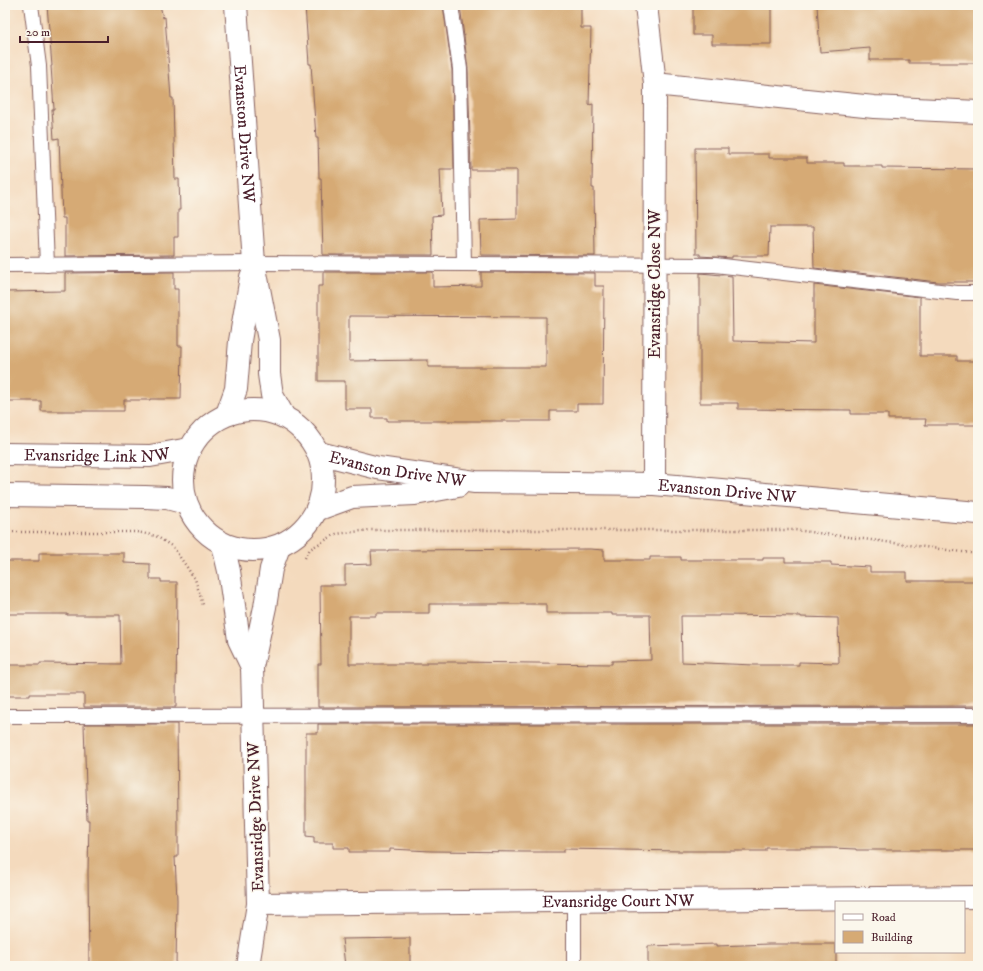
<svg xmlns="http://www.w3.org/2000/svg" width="983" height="971" font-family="'IM FELL DW Pica',serif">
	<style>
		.building { fill: #d6aa74; fill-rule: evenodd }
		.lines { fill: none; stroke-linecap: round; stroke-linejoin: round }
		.service-casing { stroke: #86605e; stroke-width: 16 }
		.minor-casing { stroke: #86605e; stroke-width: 24 }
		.tertiary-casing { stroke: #86605e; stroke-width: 24 }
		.path { stroke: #86605e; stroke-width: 2.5; stroke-dasharray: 1 3; stroke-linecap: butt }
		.service { stroke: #fff; stroke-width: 14 }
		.minor { stroke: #fff; stroke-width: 22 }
		.tertiary { stroke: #fff; stroke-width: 22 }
		.labels { text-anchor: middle; stroke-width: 3; stroke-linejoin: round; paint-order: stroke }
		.street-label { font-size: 17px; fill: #4a1f2b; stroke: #fbf7ec }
	</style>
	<rect width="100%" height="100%" fill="#fbf7ec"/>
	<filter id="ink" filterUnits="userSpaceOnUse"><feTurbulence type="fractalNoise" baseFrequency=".025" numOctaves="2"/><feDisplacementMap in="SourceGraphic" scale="8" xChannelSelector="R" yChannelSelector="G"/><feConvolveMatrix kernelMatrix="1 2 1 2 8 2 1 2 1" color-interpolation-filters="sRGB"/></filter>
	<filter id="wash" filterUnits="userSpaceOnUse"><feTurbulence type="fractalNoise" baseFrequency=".012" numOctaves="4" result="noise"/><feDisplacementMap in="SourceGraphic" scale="16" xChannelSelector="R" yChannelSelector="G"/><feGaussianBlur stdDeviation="0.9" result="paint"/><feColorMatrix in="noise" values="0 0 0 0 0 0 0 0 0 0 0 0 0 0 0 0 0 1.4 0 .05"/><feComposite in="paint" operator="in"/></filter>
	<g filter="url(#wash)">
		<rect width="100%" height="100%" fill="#f4dabd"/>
		<g id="blocks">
			<g class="building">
				<path d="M47,5h113l3,13 2,-1 6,81h2l2,81h4l1,31h-2v27h-4v18l-109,1v-38h-3l-3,-80 -5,1 -2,-30h2l-3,-43h1z"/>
				<path d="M305,5h138l9,65 2,99h-14l2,46 -10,1 1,39h-110l-2,-77h-2l-1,-40h-2l-5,-74h-2z"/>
				<path d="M460,5h121v23h10l-2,77 4,-1 -1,84h2l1,68 -114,-1 -1,-35 37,-1v-49h-46l-3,-101z"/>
				<path d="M693,5h78v39h-59v-9h-19z"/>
				<path d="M817,5h161v58h-69v-3h-39v-12l-50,4z"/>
				<path d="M695,148h33v6h41v4h38v5h37v3h38v2l96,1v113h-40l-124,-14 -1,-41h-43l-1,29h-37v2l-32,-2v-2h-4z"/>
				<path d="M174,272v17h4v57h4l-1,53h-31v1h-26v11h-83v-10h-36v-109l60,-1v-18z"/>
				<path d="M323,272h110v15l48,-1v-14l114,1v13h9l-1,118h-26v7h-27v10h-163v-3h-15v-9h-27v-28h-27v-95h5zM349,316l197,1v50h-118v-7l-79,1z"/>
				<path d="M700,273l32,3 1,65 81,2v-58l106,12v59h37v5h21v64h-53l1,-6h-38v-5h-37v-4l-113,-1v-6h-38z"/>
				<path d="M590,549l14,1v10h46v-3h31v3h82v-2h22v4h46v3l39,2v5h37v9h71v125l-660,1v-43h3l-1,-79h25v-20l27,-1 -1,-13h17v-1zM429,604h117v9h66v2h38l1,45 -39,1v3l-156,-2h-29v2h-78v-48h27v-3h53zM719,615l82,1v1l37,1 1,45 -40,-1v3h-45l-72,-3 -1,-46h38z"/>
				<path d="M39,553h85v10l26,1v15h11v3h16l-1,125h-92v-13h-54v2h-25v-31h35v-2l81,1 -1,-49h-53v-1h-62v-53h34z"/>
				<path d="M84,724h93l1,102v31h-3l2,43 -1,66h-87l-1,-94 1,-52h-2z"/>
				<path d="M318,724h660v126h-122v-1l-24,-1h-66v3h-84l-118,-2v3h-40l-93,-1 -41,-2v3h-41v-4h-16v-5h-19v-6l-8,-1v-103h12z"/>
				<path d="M410,938v28h-65l-3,-27z"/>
				<path d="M717,944v2l52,-2h67v22h-188v-20z"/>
			</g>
		</g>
	</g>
	<g filter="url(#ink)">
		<use href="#blocks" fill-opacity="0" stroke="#86605e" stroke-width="1"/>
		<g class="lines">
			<defs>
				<g id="service">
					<path d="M31,5l8,61 8,199"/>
					<path d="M451,5l9,64 4,195"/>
					<path d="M5,265l249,-2 461,2 242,28h21"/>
					<path d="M5,716l973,-1"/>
					<path d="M574,901v65"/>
				</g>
				<g id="minor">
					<path d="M646,5l9,79 -1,400"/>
					<path d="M655,84l219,23 104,5"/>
					<path id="s1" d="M5,454l145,2 39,-7"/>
					<path d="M5,495l140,2 22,1 19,5"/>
					<path d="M223,545l6,26 10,69 13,27"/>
					<path id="s2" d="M258,904l720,-7"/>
					<path d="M248,966l10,-62 -6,-237 13,-60 6,-38 8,-22"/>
				</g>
				<g id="tertiary">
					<path id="s3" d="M236,5l18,258 15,77v34l3,21 11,20"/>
					<circle cx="253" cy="480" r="70"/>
					<path d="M227,414l9,-25 4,-48 11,-64"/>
					<path id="s4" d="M319,453l59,15 97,14 179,2 324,29"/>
					<path d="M319,509l33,-12 63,-3 43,-8"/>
				</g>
			</defs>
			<use href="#service" class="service-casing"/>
			<use href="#minor" class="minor-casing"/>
			<use href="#tertiary" class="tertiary-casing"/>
			<g class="path">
				<path d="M5,532h132l19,4 17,11 22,32 8,26"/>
				<path d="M305,558l5,-9 26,-15 34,-4h425l183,24"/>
			</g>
			<use href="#service" class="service"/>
			<use href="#minor" class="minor"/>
			<use href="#tertiary" class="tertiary"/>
		</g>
	</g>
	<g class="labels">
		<g class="street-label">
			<text dy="6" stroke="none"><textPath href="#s3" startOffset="129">Evanston Drive NW</textPath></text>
			<text transform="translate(654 284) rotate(-90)" y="6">Evansridge Close NW</text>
			<text dy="6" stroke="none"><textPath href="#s1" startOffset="92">Evansridge Link NW</textPath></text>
			<text dy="6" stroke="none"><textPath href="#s4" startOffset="80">Evanston Drive NW</textPath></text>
			<text dy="6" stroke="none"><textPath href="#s4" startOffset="411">Evanston Drive NW</textPath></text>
			<text transform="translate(255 817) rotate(-92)" y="6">Evansridge Drive NW</text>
			<text dy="6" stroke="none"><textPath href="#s2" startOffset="360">Evansridge Court NW</textPath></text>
		</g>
	</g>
	<rect width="983" height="971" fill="none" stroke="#fbf7ec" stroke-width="20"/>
	<rect x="835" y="901" width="130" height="52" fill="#fbf7ec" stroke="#b4a19f"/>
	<rect x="843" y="914" width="20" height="6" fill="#ffffff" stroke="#b4a19f"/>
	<text x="871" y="921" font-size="12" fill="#4a1f2b">Road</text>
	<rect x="843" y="931" width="20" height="12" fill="#d6aa74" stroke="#b4a19f"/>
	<text x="871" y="941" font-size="12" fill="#4a1f2b">Building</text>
	<path d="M20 36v6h88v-6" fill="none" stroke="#4a1f2b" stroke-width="2"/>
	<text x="26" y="36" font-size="12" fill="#4a1f2b" stroke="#fbf7ec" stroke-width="3" paint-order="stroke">20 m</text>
</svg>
